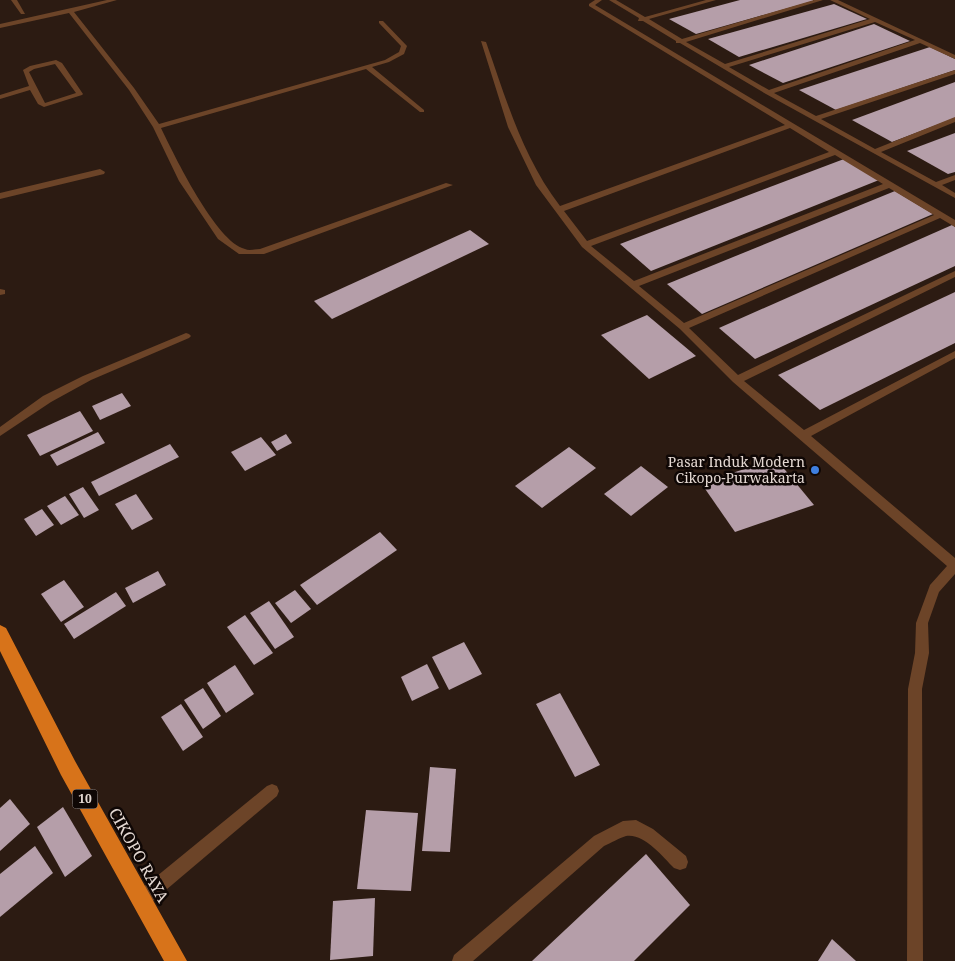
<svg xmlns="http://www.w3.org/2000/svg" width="955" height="961" font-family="'Noto Serif',serif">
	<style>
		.building { fill: #b59ea9 }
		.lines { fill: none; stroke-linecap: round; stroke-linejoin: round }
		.lane { fill: #6c4428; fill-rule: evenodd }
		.street { fill: #6c4428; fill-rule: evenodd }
		.highway { fill: #d7731a; fill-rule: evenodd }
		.shop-dot { fill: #3f7fe0; stroke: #0f0705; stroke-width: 2 }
		.labels { text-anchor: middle; stroke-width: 5; stroke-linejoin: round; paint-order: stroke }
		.shield { fill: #0f0705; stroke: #a49994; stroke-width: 1 }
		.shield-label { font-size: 12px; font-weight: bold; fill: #e4d8d2 }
		.poi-label { font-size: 14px; fill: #e4d8d2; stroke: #0f0705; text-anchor: end }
		.near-street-label { font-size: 16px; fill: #e4d8d2; stroke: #0f0705 }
	</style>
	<rect width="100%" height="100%" fill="#2c1b12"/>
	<g class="building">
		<path d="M740,0h73v1l-117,33 -27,-15z"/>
		<path d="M834,4l33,15 -128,38 -31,-18z"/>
		<path d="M874,24l36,17 -127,42 -34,-18z"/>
		<path d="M930,47l25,12v11l-119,40 -37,-20z"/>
		<path d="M955,82v36l-63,24 -40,-22z"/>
		<path d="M955,133v39l-7,2 -41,-23z"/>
		<path d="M844,159l35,21 -228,91 -31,-27z"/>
		<path d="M895,191l38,23 -231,100 -35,-30z"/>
		<path d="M952,225l3,2v39l-200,93 -36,-31z"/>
		<path d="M470,230l19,14 -157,75 -18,-18z"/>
		<path d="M955,292v51l-135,67 -42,-35z"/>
		<path d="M647,315l49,41 -47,23 -48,-44z"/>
		<path d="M122,393l9,13 -31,14 -8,-14z"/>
		<path d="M80,411l13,20 -53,25 -13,-21z"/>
		<path d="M98,432l7,11 -48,23 -7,-11z"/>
		<path d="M286,434l6,9 -15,8 -6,-9z"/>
		<path d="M261,437l15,18 -31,16 -14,-19z"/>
		<path d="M170,444l9,13 -80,39 -8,-14z"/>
		<path d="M569,447l27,21 -54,40 -27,-22z"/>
		<path d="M776,459l38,46 -79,27 -34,-49z"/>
		<path d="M641,466l27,21 -37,29 -27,-22z"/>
		<path d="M83,487l16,23 -15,8 -15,-24z"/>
		<path d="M136,494l17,25 -21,11 -17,-26z"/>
		<path d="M65,496l14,19 -18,10 -14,-19z"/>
		<path d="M42,509l12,16 -18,11 -12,-17z"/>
		<path d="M380,532l17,18 -80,55 -17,-20z"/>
		<path d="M158,571l8,14 -33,18 -8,-15z"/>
		<path d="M64,580l20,27 -23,15 -20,-28z"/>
		<path d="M295,590l16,19 -20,14 -16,-20z"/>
		<path d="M116,592l10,14 -52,33 -10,-15z"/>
		<path d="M269,601l25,36 -19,12 -25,-36z"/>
		<path d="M245,615l28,38 -19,12 -27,-38z"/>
		<path d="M464,642l18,32 -33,16 -17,-33z"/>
		<path d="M427,664l12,24 -27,13 -11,-24z"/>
		<path d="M235,665l19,29 -28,19 -19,-30z"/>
		<path d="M203,688l18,28 -18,13 -19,-29z"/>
		<path d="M560,693l40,72 -25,12 -39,-73z"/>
		<path d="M181,704l22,33 -20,14 -22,-34z"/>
		<path d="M430,767l26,2 -6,83 -28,-1z"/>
		<path d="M10,799l20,25 -30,27v-43z"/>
		<path d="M63,807l29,49 -27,21 -28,-50z"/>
		<path d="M366,810l52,3 -7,78 -54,-2z"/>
		<path d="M35,846l18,27 -53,44v-43z"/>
		<path d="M646,854l44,51 -56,56h-102z"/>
		<path d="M375,898l-2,58 -43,4 3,-59z"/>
		<path d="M832,939l24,22h-38z"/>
	</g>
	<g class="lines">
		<g class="lane">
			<path d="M11,0h6l8,14h-4z"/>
			<path d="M107,0h10l-43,12 60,76 25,36 226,-64 14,-8 2,-6 -22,-23v-2h4l24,25 -3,8 -15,8 -17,5 52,43v2h-4l-54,-43 -205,59c13,27 55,114 84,121 4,2 10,0 15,0l186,-66 7,2 -189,69h-25l-21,-15 -39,-58 -26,-54 -24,-37 -60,-77 -69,15v-4z"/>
			<path d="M595,0h7l-7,5 360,215v7l-15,-9 -251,110 49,47 217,-104v6l-211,104 60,49 151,-79v7l-144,78 144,122v16l-16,18 -11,31 1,30 -7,36 1,272h-16l1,-272 7,-36 1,-30 14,-38 17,-19 -214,-184 -53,-53 -98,-82 -46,-62 -28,-58 -27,-86 5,1c20,57 37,116 74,164l225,-81 -196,-119v-2zM790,128l39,24 -242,89 -23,-30zM835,155l48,29 -249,97 -43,-35zM889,188l45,27 -250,108 -45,-37z"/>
			<path d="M609,0h7l29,17 61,-17h10l-67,19 33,20 132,-39h9l-137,42 39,22 145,-45 -40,-19h8l117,55v4l-35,-16 -146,50 42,23 139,-46v4l-134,45 54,30 80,-32v5l-74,30 55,30 19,-7v5l-13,5 13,8v5l-189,-104 -86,-51h-4v-2l-33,-20h-5l1,-3zM875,22l40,18 -146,50 -40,-23z"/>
			<path d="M56,60l6,3 21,31 -1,1 -38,12 -6,-3 -8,-14 -30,9v-4l29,-9 -6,-16 7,-4zM55,64l21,29 -31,10 -16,-31 5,-3z"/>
			<path d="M0,289l5,1v4l-5,1z"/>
			<path d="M186,333l3,1 2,2 -2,2 -98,42 -40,22 -51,34v-9l43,-31 40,-20z"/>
			<path d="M272,784l5,2 2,5 -2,5 -130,110 -6,2 -6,-2 -2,-6 2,-6 132,-108z"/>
			<path d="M636,820l17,9 33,27 2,6 -2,6 -6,2 -6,-2c-12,-12 -30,-35 -48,-32 -7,2 -15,7 -22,10l-131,115h-21l2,-6 140,-119 29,-15z"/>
		</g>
		<path class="street" d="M100,169l5,3 -1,2 -104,25v-6z"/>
		<path class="highway" d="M0,625l6,3 69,133 112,200h-23l-103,-186 -61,-124z"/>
	</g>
	<circle class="shop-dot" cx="815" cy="470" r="5"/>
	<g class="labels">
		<rect class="shield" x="72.5" y="789.5" width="25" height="19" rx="4"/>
		<g class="shield-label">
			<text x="85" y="803">10</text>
		</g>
		<g class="poi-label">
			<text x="805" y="467">Pasar Induk Modern<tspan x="805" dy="16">Cikopo-Purwakarta</tspan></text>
		</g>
		<g class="near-street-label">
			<text transform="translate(139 855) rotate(61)" y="6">CIKOPO RAYA</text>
		</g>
	</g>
</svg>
